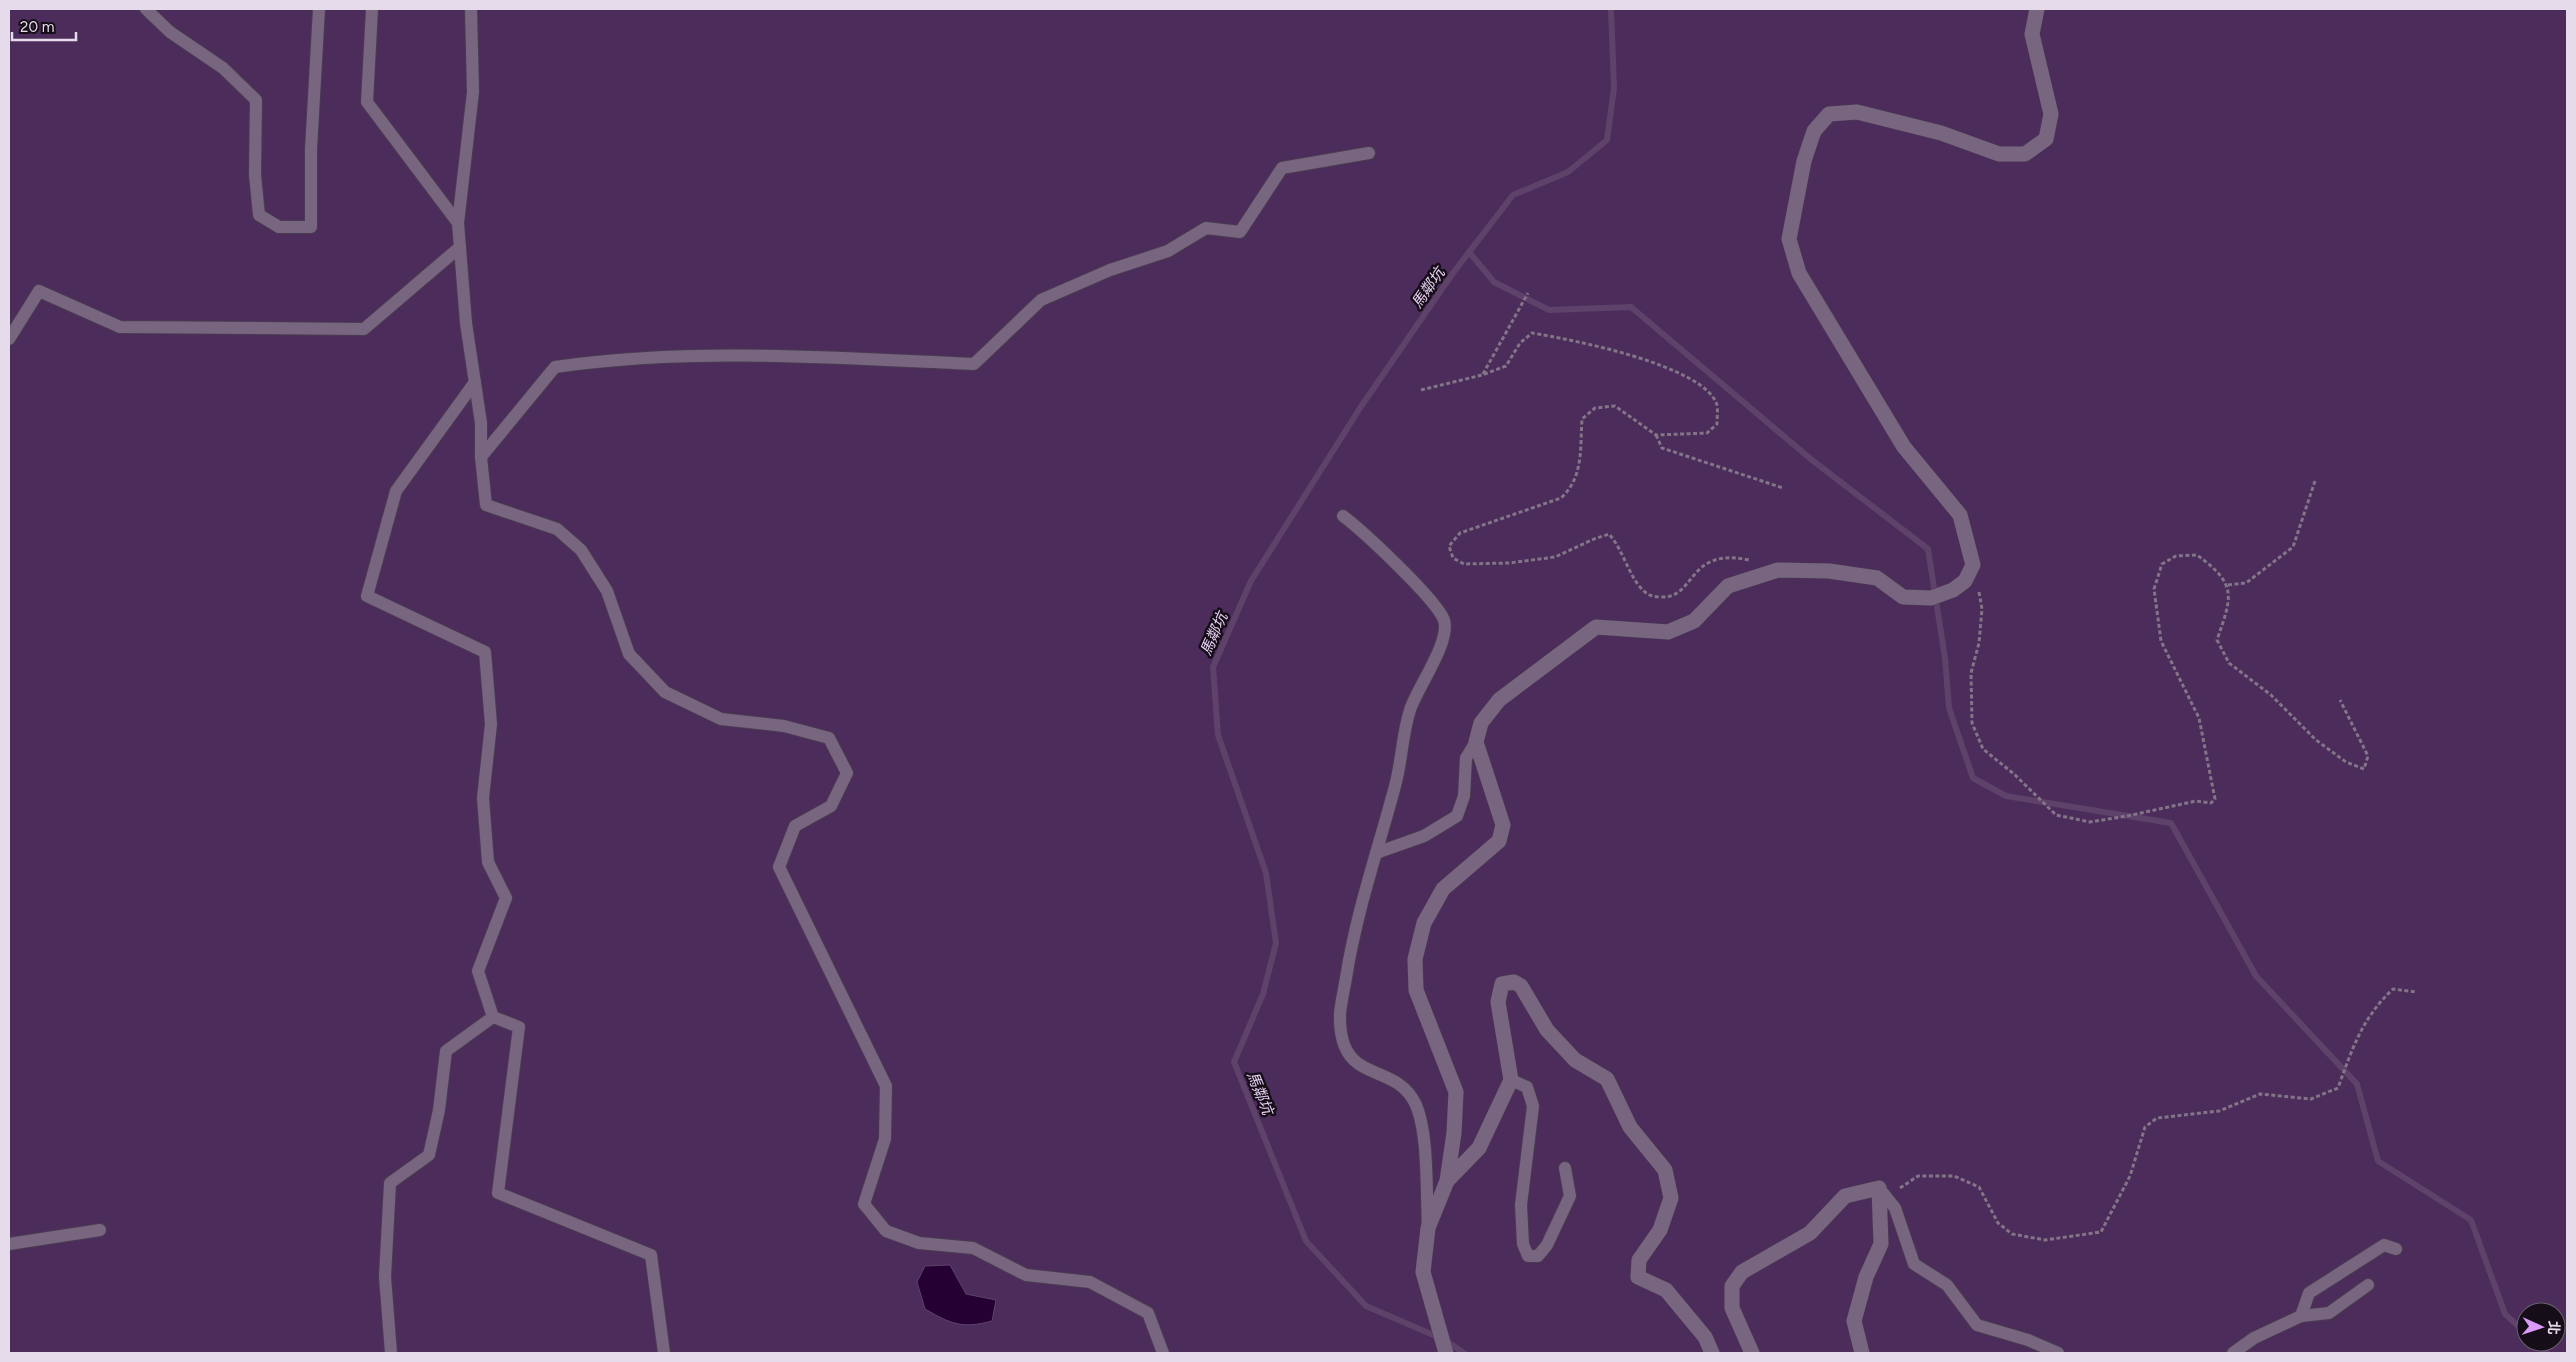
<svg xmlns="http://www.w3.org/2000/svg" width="2576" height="1362" font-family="Figtree,'Noto Sans TC',sans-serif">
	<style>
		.green { fill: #4c2c5a; fill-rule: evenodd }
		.water { fill: #250033; stroke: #5f426a }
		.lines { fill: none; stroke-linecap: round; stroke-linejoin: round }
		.stream { stroke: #5f426a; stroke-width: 6 }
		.service-casing { stroke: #4a3c50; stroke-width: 14 }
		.minor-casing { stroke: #4a3c50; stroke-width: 16 }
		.path { stroke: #827588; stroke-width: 3; stroke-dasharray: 4 2.5; stroke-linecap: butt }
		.service { stroke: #786580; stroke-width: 12 }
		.minor { stroke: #786580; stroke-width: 15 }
		.labels { text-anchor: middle; stroke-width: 5; stroke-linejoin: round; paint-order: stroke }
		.water-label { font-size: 15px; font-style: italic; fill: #ead3f5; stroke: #150e18 }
	</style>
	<rect width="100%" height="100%" fill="#312138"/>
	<path class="green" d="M9,9h2558v1344h-2558zM2526,1312h30v30h-30z"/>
	<path class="water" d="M950,1265l16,29 30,6 -4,21c-30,8 -41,3 -67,-12l-8,-27 8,-16z"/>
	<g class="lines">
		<g class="stream">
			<path d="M1469,252l25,30 55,28 82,-3 181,153 116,89 17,109 4,50 24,70 33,18 165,27 85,153 101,108 21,77 93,59 34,94 21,19"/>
			<path d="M2535,1342l12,11"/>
			<path d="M1464,1353l-19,-13 -79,-34 -60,-65 -72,-179 29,-68 13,-51 -10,-70 -48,-138 -5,-68 38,-86 109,-173 93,-135 60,-78 55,-23 39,-32 7,-52 -3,-79"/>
		</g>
		<defs>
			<g id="service">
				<path d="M146,9l24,23 53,36 33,32 -1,75 4,40 20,12h32v-78l8,-140"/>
				<path d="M372,9l-5,93 91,121"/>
				<path d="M471,9l2,83 -15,131 8,100 15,100v34l5,48 71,24 24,21 26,41 22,63 36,38 56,27 63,7 45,12 18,35 -16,33 -36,20 -16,41 107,219 -1,53 -21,65 22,27 33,12 54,5 53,27 64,7 58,31 15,40"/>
				<path d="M9,339l30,-48 81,36 244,2 96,-82"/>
				<path d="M481,457l74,-90c139,-20 279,-9 419,-3l67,-64 69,-30 58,-19 38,-23 34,4 42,-64 87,-15"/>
				<path d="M1343,516c20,15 93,83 101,104 7,22 -27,68 -34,90 -8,25 -8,51 -15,76 -17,64 -39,127 -49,192 -2,12 -5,24 -6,36 -2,73 54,46 75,89 14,29 11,91 13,125"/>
				<path d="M1376,853l48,-17 33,-20 7,-20 2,-38 10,-16"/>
				<path d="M493,1017l26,10 -21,166 153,62 13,98"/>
				<path d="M1511,1080l16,7 6,19 -12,99 2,39 5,12h10l9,-11 23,-49 -5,-28"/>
				<path d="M1879,1188l16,20 19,56 33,21 30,40 51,15 30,13"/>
				<path d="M9,1244l91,-14"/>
				<path d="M2301,1316l28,-3 39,-28"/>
				<path d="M391,1353l-6,-76 5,-94 39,-28 10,-45 7,-59 47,-34 -15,-46 28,-73 -18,-36 -5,-64 8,-74 -6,-72 -118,-56 29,-105 79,-109"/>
				<path d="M2233,1353l21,-15 47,-22 8,-23 75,-48 12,4"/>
			</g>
			<g id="minor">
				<path d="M1447,1181l32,-33 32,-68 -13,-78 4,-18 12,-2 7,4 26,44 28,30 32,19 23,48 35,43 6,28 -11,32 -21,30 -1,17 28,13 39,47 7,16"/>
				<path d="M1446,1353l-23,-81 5,-44 19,-47 7,-48 2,-41 -40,-102 -1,-31 9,-36 19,-34 56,-48 4,-16 -27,-83 5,-19 18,-23 97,-73 72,5 26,-11 34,-35 50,-16 51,1 48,7 26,19 28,1 22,-8 12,-9 8,-16 -13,-50 -56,-68 -105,-174 -10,-34 15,-78 10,-30 15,-17 28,-2 84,21 58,21h26l21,-15 5,-25 -19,-80 5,-25"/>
				<path d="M1752,1353l-20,-45v-22l10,-14 68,-39 35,-37 34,-8 2,56 -15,33 -12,44 8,32"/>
			</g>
		</defs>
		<use href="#service" class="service-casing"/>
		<use href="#minor" class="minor-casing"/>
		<g class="path">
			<path d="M1483,374l45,-81"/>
			<path d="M1421,390l61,-15 24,-9 14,-23 12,-10c37,6 173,32 185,72 1,5 0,13 0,19l-10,9 -51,2 -41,-29 -20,2 -13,11c-2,28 2,58 -21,79l-101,35 -11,13 4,12 11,6 45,-1 46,-6 39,-18 15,-5c14,16 18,37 31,53 6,7 11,10 20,10 25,2 29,-24 48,-34 13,-7 27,-6 41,-3"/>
			<path d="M1656,435l6,13 121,40"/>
			<path d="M2228,585l18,-2 47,-36 22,-66"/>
			<path d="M1979,592l3,17 -3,34 -8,30 1,50 11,26 31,25 42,41 34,7 37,-6 69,-15 15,2 4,-4 -16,-81 -38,-77 -7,-52 8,-25 14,-8 21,-1c41,30 35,41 20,85l12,23 42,32 45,45 30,22 18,7 4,-13 -28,-56"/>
			<path d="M1900,1188l18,-12h36l25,11 19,36 14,11 33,6 56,-8 29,-56 15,-49 12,-9 62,-7 41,-17 51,5 27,-11c14,-39 24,-70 55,-99l23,3"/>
		</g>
		<use href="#service" class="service"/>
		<use href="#minor" class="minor"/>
	</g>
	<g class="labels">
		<g class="water-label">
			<text transform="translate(1428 288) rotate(-55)" y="5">馬鄰坑</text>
			<text transform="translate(1214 634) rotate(-66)" y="5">馬鄰坑</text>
			<text transform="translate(1260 1093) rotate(68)" y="5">馬鄰坑</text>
		</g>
	</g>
	<rect width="2576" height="1362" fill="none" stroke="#e5dbea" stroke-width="20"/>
	<g transform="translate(2541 1327) rotate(93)"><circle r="24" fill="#150e18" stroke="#68606c"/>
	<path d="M0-4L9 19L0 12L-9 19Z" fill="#da9af6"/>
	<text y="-8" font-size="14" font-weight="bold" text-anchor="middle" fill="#e5dbea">北</text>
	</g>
	<path d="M12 32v8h64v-8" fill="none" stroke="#e5dbea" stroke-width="2.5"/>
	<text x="20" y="32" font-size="15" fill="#e5dbea" stroke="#150e18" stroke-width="4" paint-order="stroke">20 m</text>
</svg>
